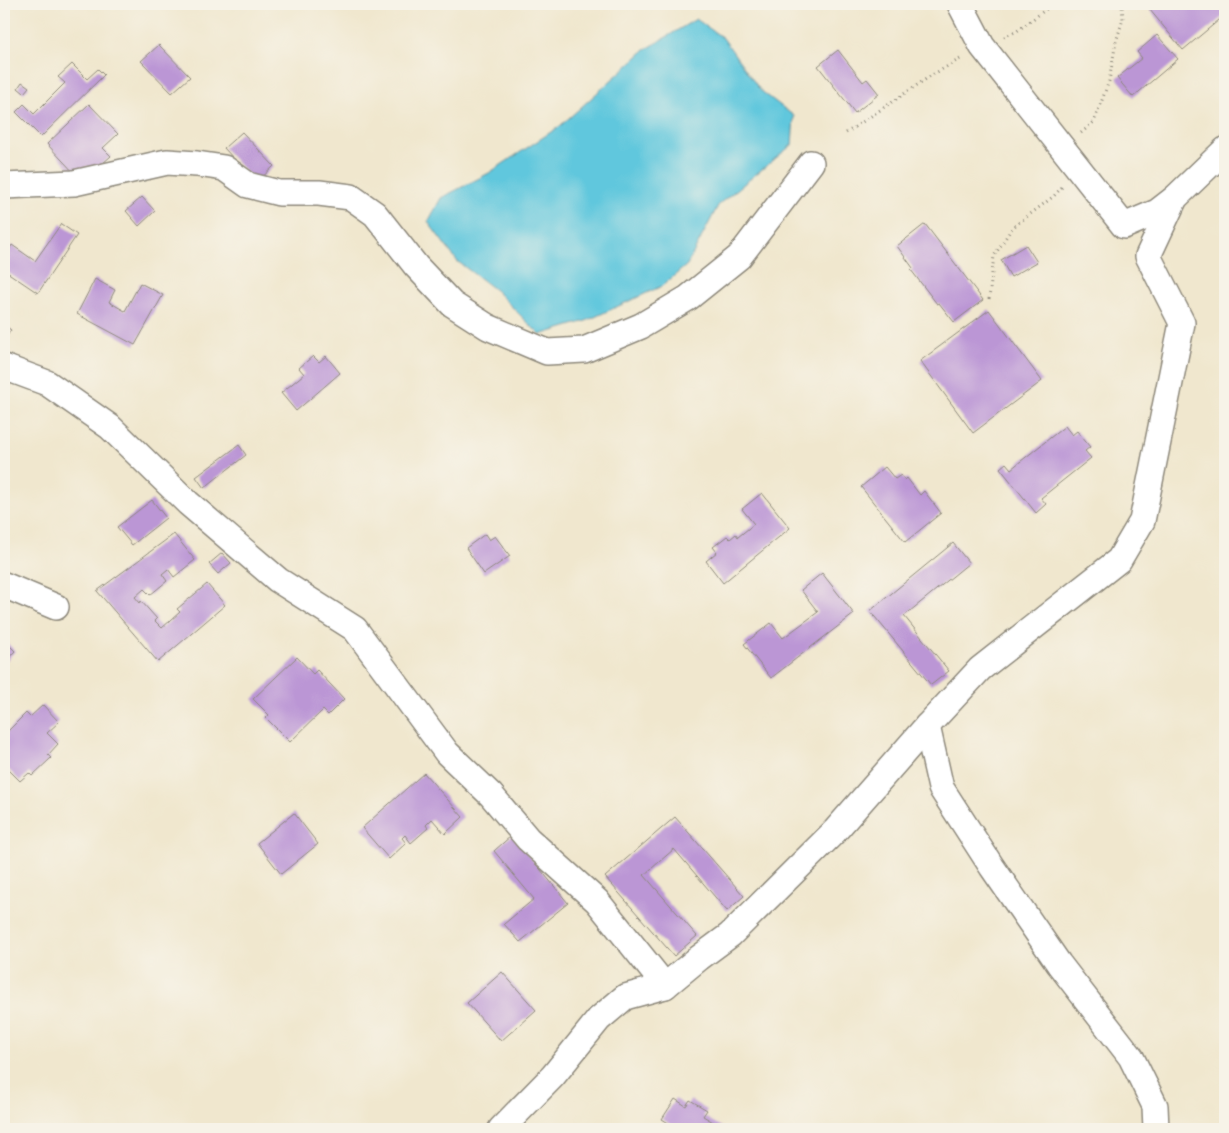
<svg xmlns="http://www.w3.org/2000/svg" width="1229" height="1133" font-family="Mynerve,sans-serif">
	<style>
		.water { fill: #60c7dd; stroke: #467984 }
		.building { fill: #bb96d5 }
		.lines { fill: none; stroke-linecap: round; stroke-linejoin: round }
		.minor-casing { stroke: #8e897c; stroke-width: 28 }
		.path { stroke: #8e897c; stroke-width: 3; stroke-dasharray: 1 4; stroke-linecap: butt }
		.minor { stroke: #fff; stroke-width: 25 }
	</style>
	<rect width="100%" height="100%" fill="#f7f3e8"/>
	<filter id="ink" filterUnits="userSpaceOnUse"><feTurbulence type="fractalNoise" baseFrequency=".02" numOctaves="2"/><feDisplacementMap in="SourceGraphic" scale="10" xChannelSelector="R" yChannelSelector="G"/><feConvolveMatrix kernelMatrix="1 2 1 2 8 2 1 2 1" color-interpolation-filters="sRGB"/></filter>
	<filter id="wash" filterUnits="userSpaceOnUse"><feTurbulence type="fractalNoise" baseFrequency=".0096" numOctaves="4" result="noise"/><feDisplacementMap in="SourceGraphic" scale="20" xChannelSelector="R" yChannelSelector="G"/><feGaussianBlur stdDeviation="1.12" result="paint"/><feColorMatrix in="noise" values="0 0 0 0 0 0 0 0 0 0 0 0 0 0 0 0 0 1.4 0 .05"/><feComposite in="paint" operator="in"/></filter>
	<g filter="url(#wash)">
		<rect width="100%" height="100%" fill="#f0e7ce"/>
		<path class="water" d="M696,19l27,19 37,52 34,26 -2,29 -73,59 -32,61 -25,21 -76,35 -46,14 -45,-45 -38,-29 -29,-39 13,-24 48,-25 71,-47 85,-76z"/>
		<g id="blocks">
			<g class="building">
				<path d="M1145,4h80v11l-42,35z"/>
				<path d="M1157,35l21,24 -45,38 -16,-19 25,-20 -5,-6z"/>
				<path d="M159,45l31,32 -18,16 -31,-32z"/>
				<path d="M838,50l25,32 4,-3 12,15 -24,19 -37,-47z"/>
				<path d="M72,64l15,15 11,-10 6,6 -63,62 -25,-25 8,-8 10,10 31,-31 -7,-6z"/>
				<path d="M22,82l7,5 -5,6 -6,-5z"/>
				<path d="M89,104l29,30 -15,14 8,8 -18,16 -6,-6 -10,10 -30,-32z"/>
				<path d="M242,132l32,34 -18,17 -32,-35z"/>
				<path d="M142,197l13,14 -16,15 -13,-15z"/>
				<path d="M61,224l16,11 -39,58 -34,-23v-13l8,-12 23,16z"/>
				<path d="M925,224l58,76 -29,22 -15,-19 -2,1 -26,-34 2,-2 -16,-22z"/>
				<path d="M1026,245l11,17 -26,15 -10,-17z"/>
				<path d="M95,279l20,11 -6,12 16,9 15,-28 23,12 -28,50 -58,-31z"/>
				<path d="M989,310l53,71 -69,52 -53,-72z"/>
				<path d="M4,325l7,5 -7,10z"/>
				<path d="M313,356l6,6 7,-6 14,17 -44,38 -15,-18 23,-19 -5,-6z"/>
				<path d="M1065,426l7,9 5,-4 13,16 -5,4 6,7 -50,40 5,6 -10,9 -36,-45 6,-5 5,6z"/>
				<path d="M239,445l7,10 -42,33 -8,-11z"/>
				<path d="M885,467l10,12 6,-4 4,5 2,-2 13,17 4,-4 17,22 -36,29 -44,-55z"/>
				<path d="M762,493l28,35 -67,55 -17,-22 11,-9 -4,-5 14,-11 3,3 6,-5 2,3 16,-13 -12,-15z"/>
				<path d="M152,500l14,18 -34,27 -15,-18z"/>
				<path d="M174,534l21,26 -21,17 -6,-8 -6,5 5,7 -17,14 -6,-6 -9,8 5,6 1,-2 16,18 -2,2 7,7 18,-16 -3,-3 30,-25 18,21 -67,57 -61,-71z"/>
				<path d="M485,534l4,6 6,-4 15,20 -26,18 -18,-26z"/>
				<path d="M953,543l16,20 -65,53 45,55 -18,14 -61,-74z"/>
				<path d="M222,553l9,10 -13,11 -9,-10z"/>
				<path d="M822,573l32,41 -83,64 -27,-34 27,-21 12,15 35,-26 -17,-22z"/>
				<path d="M4,640l11,11 -11,12z"/>
				<path d="M297,657l16,17 4,-4 27,29 -16,16 -5,-5 -33,32 -24,-24 3,-3 -16,-16z"/>
				<path d="M43,705l16,17 -12,11 11,11 -10,11 3,3 -19,18 -3,-3 -9,8 -16,-16v-30l22,-22 4,4z"/>
				<path d="M424,773l39,44 -18,17 -13,-15 -6,6 2,3 -17,15 -6,-8 -3,3 4,5 -17,16 -27,-31z"/>
				<path d="M294,813l24,31 -37,30 -24,-31z"/>
				<path d="M675,817l69,79 -17,15 -53,-62 -30,26 53,61 -23,20 -69,-79z"/>
				<path d="M512,835l56,68 -48,39 -16,-18 30,-25 -40,-48z"/>
				<path d="M502,972l34,38 -35,31 -34,-38z"/>
				<path d="M675,1099l11,7 4,-6 17,10 -4,6 22,13h-47l-16,-10z"/>
			</g>
		</g>
	</g>
	<g filter="url(#ink)">
		<use href="#blocks" fill-opacity="0" stroke="#8e897c" stroke-width="1"/>
		<g class="lines">
			<defs>
				<g id="minor">
					<path d="M960,4l22,42 142,180 33,-14 18,-14"/>
					<path d="M4,186l70,-3 93,-21 30,2 27,4 24,17 31,8h40l32,4 24,17 41,52 36,38 36,23 59,25 37,-2 57,-24 47,-28 51,-41 72,-94"/>
					<path d="M4,367l43,16 63,44 78,76 90,77 77,49 92,124 44,42 37,44 69,62 68,85 -40,11 -26,22 -46,57 -52,53"/>
					<path d="M4,585l52,22"/>
					<path d="M927,726l14,62 51,79 67,97 72,93 24,49 1,23"/>
					<path d="M665,986l34,-28 31,-23 105,-104 92,-105 53,-57 139,-109 23,-39 40,-198 -34,-67 27,-58 50,-48"/>
				</g>
			</defs>
			<use href="#minor" class="minor-casing"/>
			<g class="path">
				<path d="M1004,37l13,-6 36,-27"/>
				<path d="M846,133l86,-58 30,-17"/>
				<path d="M1081,133l13,-11 15,-41 7,-39 7,-23 -1,-15"/>
				<path d="M989,299l5,-43 18,-28 42,-32 9,-10"/>
			</g>
			<use href="#minor" class="minor"/>
		</g>
	</g>
	<rect width="1229" height="1133" fill="none" stroke="#f7f3e8" stroke-width="20"/>
</svg>
